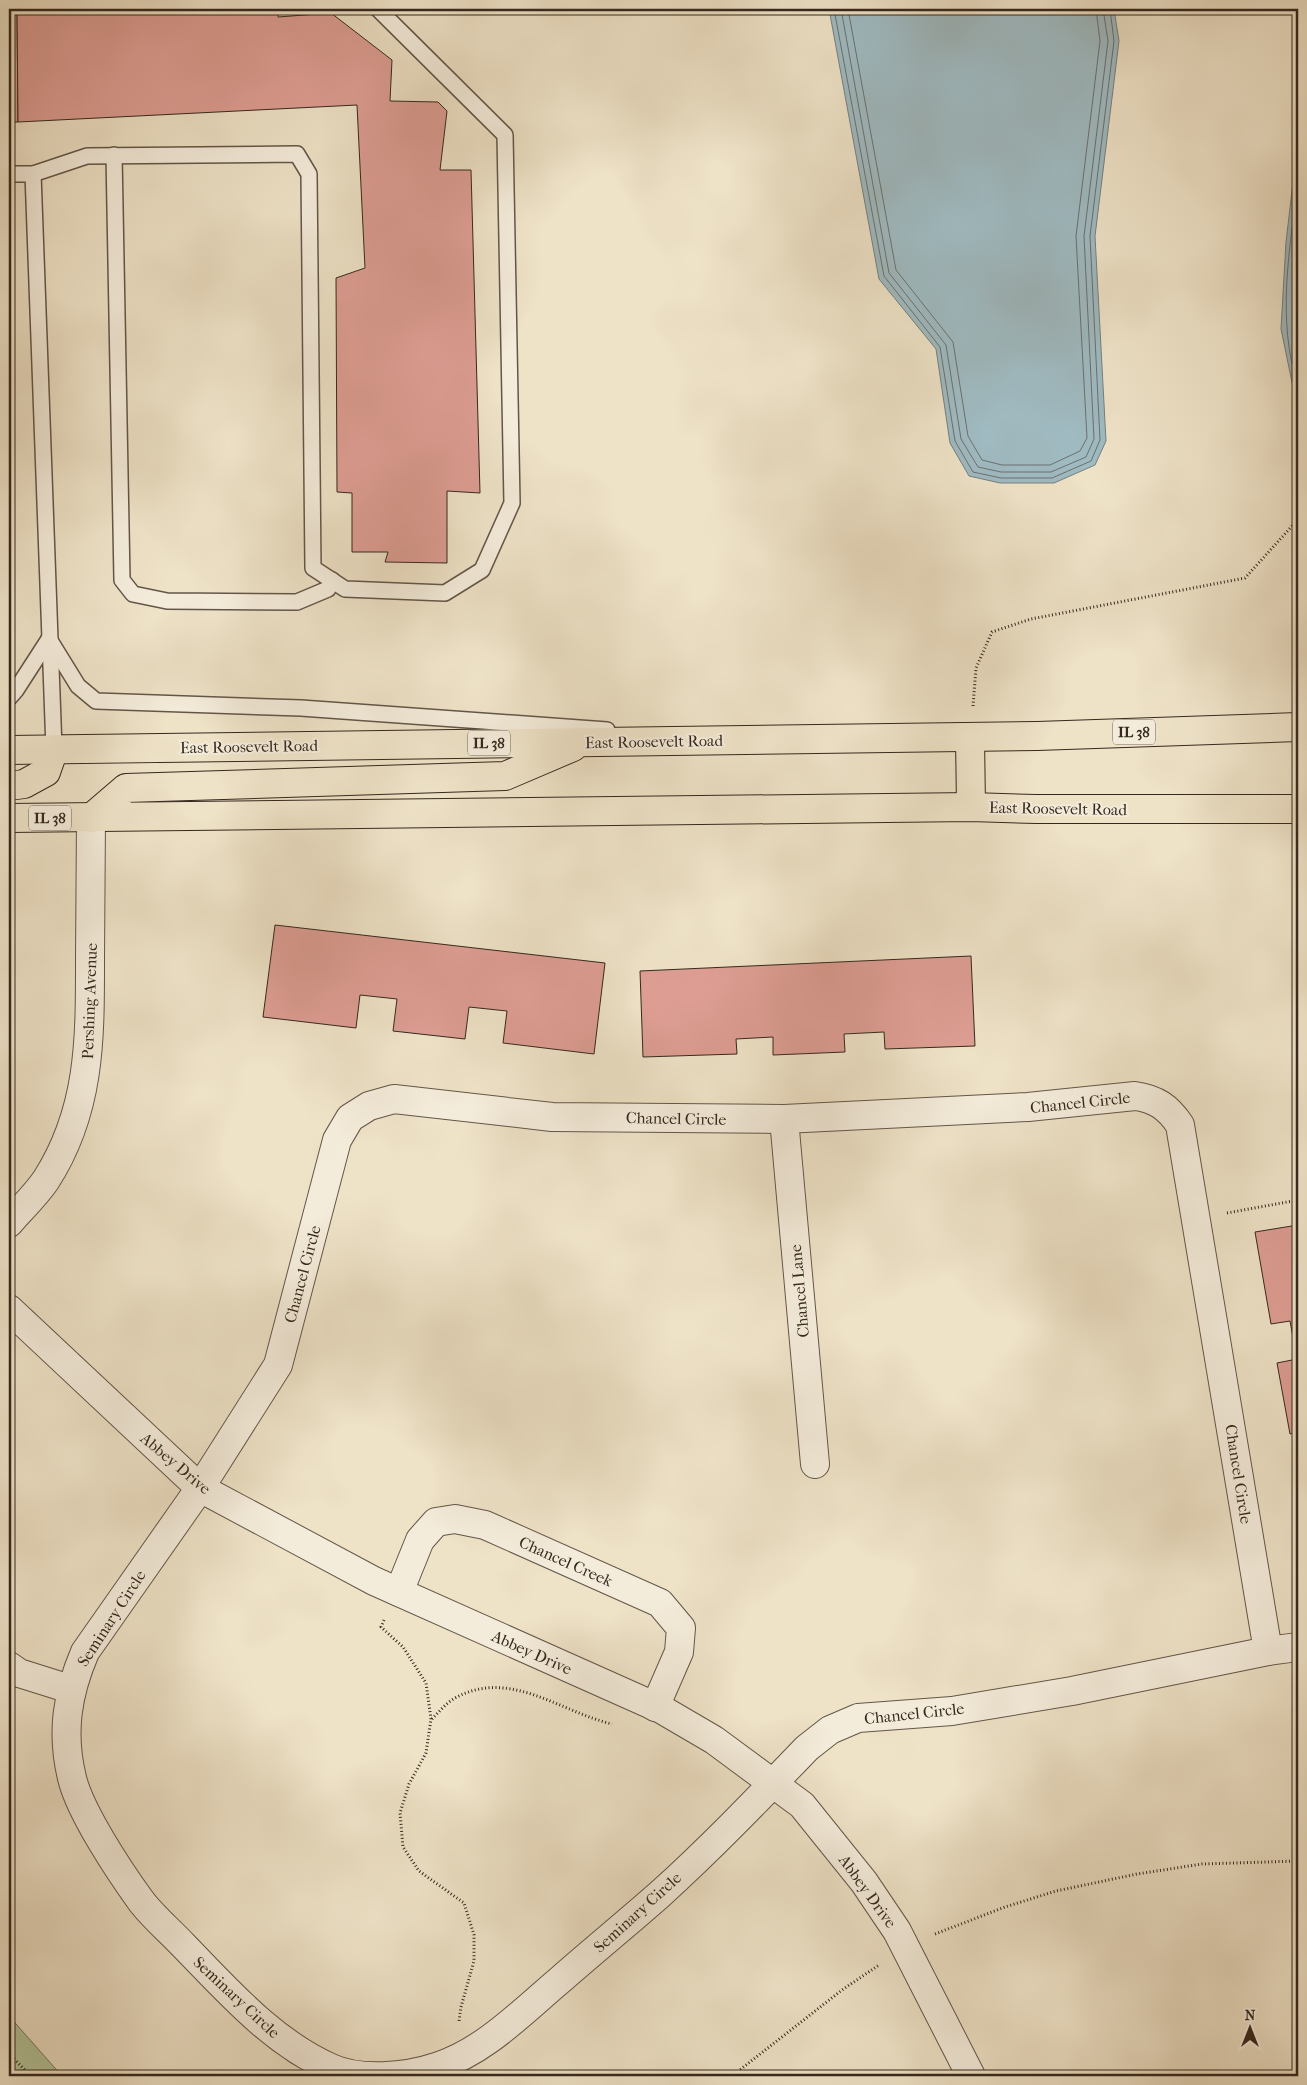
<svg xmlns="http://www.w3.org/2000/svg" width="1307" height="2085" font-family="'IM FELL French Canon',serif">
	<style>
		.green { fill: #b3c49a; stroke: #74765c }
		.water { fill: #9fbac1; stroke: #758080 }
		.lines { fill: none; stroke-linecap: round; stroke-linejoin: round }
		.shore { stroke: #6a7170; stroke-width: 1 }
		.building { fill: #dd9d93; stroke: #35281e }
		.lane-casing { stroke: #635648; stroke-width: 18 }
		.street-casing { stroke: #635648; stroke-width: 30 }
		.primary-casing { stroke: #35281e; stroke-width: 30 }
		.path { stroke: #35281e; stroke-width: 3; stroke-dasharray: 1 2.5; stroke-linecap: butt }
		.lane { stroke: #f4ecdb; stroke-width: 15 }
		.street { stroke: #f4ecdb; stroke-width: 28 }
		.primary { stroke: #eee2c7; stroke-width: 28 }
		.labels { text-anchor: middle; stroke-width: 4; stroke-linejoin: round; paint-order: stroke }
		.shield { fill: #f4ecdb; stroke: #6e6357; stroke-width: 1 }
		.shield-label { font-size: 15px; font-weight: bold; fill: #35281e }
		.street-label { font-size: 16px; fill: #35281e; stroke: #f4ecdb }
	</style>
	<rect width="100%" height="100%" fill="#eee2c7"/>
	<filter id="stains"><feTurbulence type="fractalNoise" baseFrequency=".004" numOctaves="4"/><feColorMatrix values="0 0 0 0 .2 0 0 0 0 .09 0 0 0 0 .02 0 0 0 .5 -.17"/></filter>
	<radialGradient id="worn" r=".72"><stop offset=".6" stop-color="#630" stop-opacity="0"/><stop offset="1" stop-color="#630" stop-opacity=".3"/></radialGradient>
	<path class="green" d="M9,2016l53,60h-53z"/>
	<g class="water">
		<path d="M829,9h285l5,32 -24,195 11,205 -11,24 -41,18h-54l-31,-7 -19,-33 -14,-94 -57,-70z"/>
		<path d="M1298,140v253l-5,-6 -12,-58 5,-87z"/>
	</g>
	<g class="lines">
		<g class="shore">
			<path d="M834,9l50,267 56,71 15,94 18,31 28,6h51l39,-17 9,-21 -10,-204 24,-195 -4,-32"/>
			<path d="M841,9l48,264 57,72 15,94 17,28 23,5h50l35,-15 8,-18 -10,-203 24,-195 -5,-32"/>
			<path d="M848,9l48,261 57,72 15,94 14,24 20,5h48l30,-14 7,-13 -11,-202 24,-195 -4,-32"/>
			<path d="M1298,182c-8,65 -22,139 0,203"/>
			<path d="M1298,234l-5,95 5,27"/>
		</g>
	</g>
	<g class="building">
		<path d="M9,9h8l1,113h-9z"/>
		<path d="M17,9h262l-1,8 53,-4 61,47 -2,41 48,1 9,9 -7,59h31l9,323 -33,-2v72l-62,-1 3,-10h-36v-59l-15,-1 -1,-214 29,-10 -8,-163 -339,17z"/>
		<path d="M275,925l330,38 -11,91 -91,-11 4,-32 -38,-4 -4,32 -72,-8 4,-32 -37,-4 -4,33 -93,-11z"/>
		<path d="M971,956l4,90 -90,3 -1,-17 -40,2 1,18 -72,3v-18l-37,2 1,15 -94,3 -3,-86z"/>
		<path d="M1298,1225v207l-8,2 -13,-71 20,-4 -7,-38 -19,3 -16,-92z"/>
	</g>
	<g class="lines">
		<defs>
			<g id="lane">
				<path d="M114,155l8,425 11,14 34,7 130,1 31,-13 4,-9"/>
				<path d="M9,174h24l54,-18 210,-2 12,20 4,394 32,21 100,4 37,-23 30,-67 -7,-368 -127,-126"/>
				<path d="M33,174l21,575"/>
				<path d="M49,639l29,47 18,15 205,7 306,22"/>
				<path d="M9,698l7,-8 33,-51"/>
			</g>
			<g id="street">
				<path d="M1135,1096c21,3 33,11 45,29l88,526 -196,40 -120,20 -94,7 -28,12 -23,18c-48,50 -97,101 -148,147 -33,29 -66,56 -99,85 -38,32 -76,72 -124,87 -29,10 -77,14 -105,1 -59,-26 -103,-77 -147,-122 -14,-15 -31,-29 -43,-45 -21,-29 -61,-89 -69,-123 -11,-45 -5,-84 13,-126l115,-164 78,-123 59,-225 13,-22 19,-12 25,-7 158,18 232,2 244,-12z"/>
				<path d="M784,1119l31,345"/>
				<path d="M9,1223c12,-14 26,-27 37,-43 45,-70 44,-142 44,-222 0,-47 1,-94 1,-140"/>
				<path d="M9,1309l191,179 174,93 287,128 53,31 88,65 62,77 33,49 74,145"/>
				<path d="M399,1592l21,-52 16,-18 19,-3 30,6 175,78 21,25 -2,24 -24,55"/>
				<path d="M1268,1651l30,-4"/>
				<path d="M9,1666l10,7 51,16"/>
			</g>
			<g id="primary">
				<path d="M970,737l1,70"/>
				<path d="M9,750l1028,-14 261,-9"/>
				<path d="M9,786l15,-2 22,-12 8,-23"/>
				<path d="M9,818l962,-11 65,2h262"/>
				<path d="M91,818l35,-30 379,-12 68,-29"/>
			</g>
		</defs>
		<use href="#lane" class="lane-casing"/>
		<use href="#street" class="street-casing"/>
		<use href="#primary" class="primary-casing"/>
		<g class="path">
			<path d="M973,706l3,-38 16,-36 39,-13 214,-41 48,-53 5,-3"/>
			<path d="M1227,1213l71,-13"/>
			<path d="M384,1620l-3,7 22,20 23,36 5,36 -5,34 -17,31 -9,29 3,34 16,24 45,32 10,32v26l-13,46 -2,14"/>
			<path d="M432,1719c7,-7 14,-16 23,-21 55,-30 103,13 157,26"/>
			<path d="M935,1934l70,-27 51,-16 81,-17 65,-10 96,-3"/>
			<path d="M9,2054l22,22"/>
			<path d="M732,2076l110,-86 37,-25"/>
		</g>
		<use href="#lane" class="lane"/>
		<use href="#street" class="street"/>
		<use href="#primary" class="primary"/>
	</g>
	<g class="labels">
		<g class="shield">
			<rect x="1113" y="719.5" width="42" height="25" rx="4"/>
			<rect x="468" y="730.5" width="42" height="25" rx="4"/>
			<rect x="29" y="805.5" width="42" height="25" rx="4"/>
		</g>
		<g class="shield-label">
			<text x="1134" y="737">IL 38</text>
			<text x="489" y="748">IL 38</text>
			<text x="50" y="823">IL 38</text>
		</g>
		<g class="street-label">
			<text transform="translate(654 741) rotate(-1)" y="6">East Roosevelt Road</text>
			<text transform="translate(249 746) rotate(-1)" y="6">East Roosevelt Road</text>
			<text transform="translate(1058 808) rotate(1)" y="6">East Roosevelt Road</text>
			<text transform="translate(89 1001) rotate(-88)" y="6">Pershing Avenue</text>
			<text transform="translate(1080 1102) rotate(-6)" y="6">Chancel Circle</text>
			<text transform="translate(676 1118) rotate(1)" y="6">Chancel Circle</text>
			<text transform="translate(302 1274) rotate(-75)" y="6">Chancel Circle</text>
			<text transform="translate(799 1291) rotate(-95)" y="6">Chancel Lane</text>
			<text transform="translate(176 1463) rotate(40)" y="6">Abbey Drive</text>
			<text transform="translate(1239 1474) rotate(81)" y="6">Chancel Circle</text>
			<text transform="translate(566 1561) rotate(24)" y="6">Chancel Creek</text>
			<text transform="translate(111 1618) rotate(-57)" y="6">Seminary Circle</text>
			<text transform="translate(532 1652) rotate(24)" y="6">Abbey Drive</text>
			<text transform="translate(914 1713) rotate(-6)" y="6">Chancel Circle</text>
			<text transform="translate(868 1891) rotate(54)" y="6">Abbey Drive</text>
			<text transform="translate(637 1912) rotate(-42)" y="6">Seminary Circle</text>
			<text transform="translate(237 1997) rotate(43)" y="6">Seminary Circle</text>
		</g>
	</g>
	<rect width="1307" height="2085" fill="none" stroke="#eee2c7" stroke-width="30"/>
	<rect x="10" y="10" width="1287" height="2065" fill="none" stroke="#35281e" stroke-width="2.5"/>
	<rect x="15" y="15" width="1277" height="2055" fill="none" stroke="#35281e"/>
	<g transform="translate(1250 2028)" stroke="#f4ecdb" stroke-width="4" paint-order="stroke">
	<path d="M0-4L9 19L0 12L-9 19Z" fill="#35281e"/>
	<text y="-8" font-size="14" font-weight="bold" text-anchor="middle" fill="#35281e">N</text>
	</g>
	<rect width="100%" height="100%" filter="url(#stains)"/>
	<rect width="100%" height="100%" fill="url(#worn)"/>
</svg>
